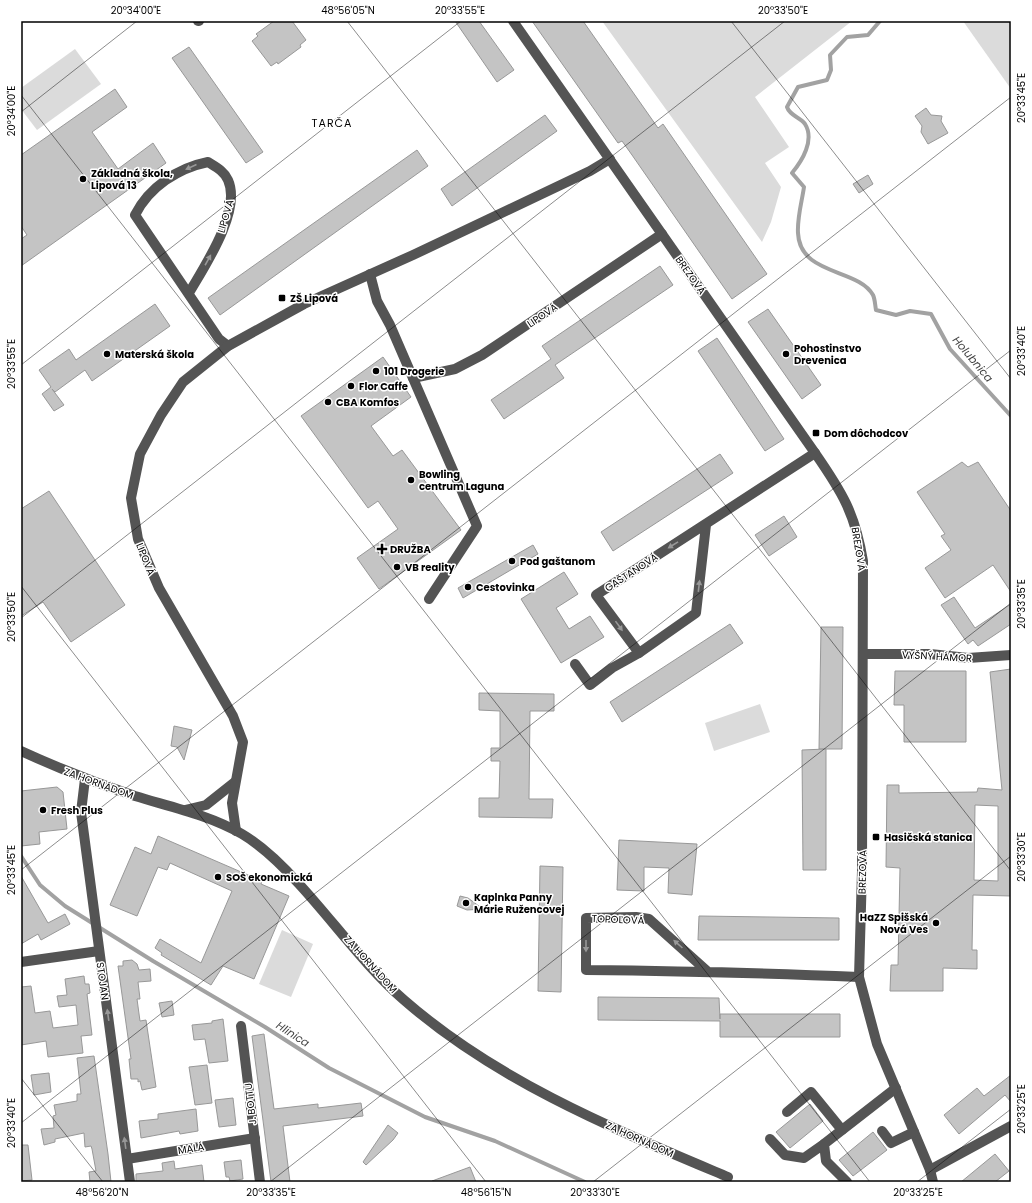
<svg xmlns="http://www.w3.org/2000/svg" width="1032" height="1203" font-family="Poppins,sans-serif">
	<style>
		.green { fill: #dbdbdb }
		.lines { fill: none; stroke-linecap: round; stroke-linejoin: round }
		.stream { stroke: #a2a2a2; stroke-width: 4 }
		.building { fill: #c4c4c4; stroke: #989898; fill-rule: evenodd }
		.minor { stroke: #545454; stroke-width: 10 }
		.oneway { fill: #989898 }
		.ticks { fill: none; stroke: #000; stroke-width: 1; stroke-opacity: 0.45 }
		.poi-dot { fill: #000; stroke: #fff; stroke-width: 1.5 }
		.labels { text-anchor: middle; stroke-width: 3; stroke-linejoin: round; paint-order: stroke }
		.poi-label { font-size: 10px; font-weight: bold; fill: #000; stroke: #fff; text-anchor: start }
		.street-label { font-size: 10px; fill: #000; stroke: #fff }
		.neighbourhood-label { font-size: 11px; letter-spacing: 1px; fill: #000; stroke: #fff }
		.water-label { font-size: 11px; font-style: italic; fill: #434343; stroke: #fff }
		.neatline { fill: none; stroke: #000; stroke-width: 1.5 }
		.ticks-label { font-size: 10px; text-anchor: middle; fill: #000 }
	</style>
	<rect width="100%" height="100%" fill="#fff"/>
	<g class="green">
		<path d="M602,21h250l-97,76 34,50 -24,16 16,24 -10,35 -9,20z"/>
		<path d="M963,21h48v68z"/>
		<path d="M75,49l26,35 -64,46 -16,-21v-21z"/>
		<path d="M760,704l10,28 -56,19 -9,-28z"/>
		<path d="M282,930l31,14 -22,53 -32,-13z"/>
	</g>
	<g class="lines">
		<g class="stream">
			<path d="M880,21l-12,14 -21,2 -17,18 1,15 -4,10 -29,7 -11,20c3,9 13,10 18,17 10,16 -3,37 -13,49l12,14c-2,14 -7,31 -6,46 2,43 60,35 75,62 2,4 2,10 3,15l20,5 14,-4 21,3 19,35 61,67"/>
			<path d="M21,856l19,29 25,21 88,55 112,66 64,41 96,49 70,24 90,41"/>
		</g>
	</g>
	<g class="building">
		<path d="M274,21h18l14,19 -6,5 1,2 -23,17 -1,-2 -6,4 -19,-25 6,-5 -2,-2z"/>
		<path d="M455,21h24l35,49 -17,12z"/>
		<path d="M532,21h51l75,107 5,-4 104,150 -35,25 -100,-144 -10,-14 -4,2z"/>
		<path d="M189,47l74,105 -17,11 -74,-105z"/>
		<path d="M115,89l12,18 -35,25 26,37 35,-26 13,20 -145,103v-27l6,-4 -6,-9v-71z"/>
		<path d="M926,108l5,7 11,1 -1,5 7,12 -20,11 -7,-12 1,-6 -7,-10z"/>
		<path d="M545,115l12,16 -105,75 -11,-17z"/>
		<path d="M417,150l11,16 -208,149 -12,-17z"/>
		<path d="M868,175l5,9 -14,9 -6,-9z"/>
		<path d="M660,266l13,19 -118,80 9,13 -60,41 -13,-19 60,-41 -9,-13z"/>
		<path d="M155,304l15,22 -78,55 -7,-11 -30,22 -3,-3 12,16 -10,6 -12,-17 9,-7 -12,-17 30,-21 7,11z"/>
		<path d="M768,309l53,76 -19,14 -54,-77z"/>
		<path d="M717,338l67,101 -19,12 -67,-100z"/>
		<path d="M383,357l28,40 -40,29 22,30 9,-6 59,80 -82,59 -22,-31 41,-29 -20,-28 -10,7 -67,-92z"/>
		<path d="M720,454l13,19 -120,78 -12,-19z"/>
		<path d="M962,462l6,5 10,-5 33,49v81l-18,-27 -48,33 -20,-30 26,-18 -10,-14 4,-2 -28,-42z"/>
		<path d="M49,491l76,114 -54,37 -28,-40 -22,14v-107z"/>
		<path d="M784,516l13,21 -28,19 -14,-21z"/>
		<path d="M533,545l5,9 -75,44 -5,-10z"/>
		<path d="M564,572l14,22 -22,14 13,21 21,-13 14,21 -43,26 -40,-64z"/>
		<path d="M954,597l21,31 36,-24v20l-33,22 -5,-6 -5,4 -27,-39z"/>
		<path d="M730,624l13,19 -121,79 -12,-20z"/>
		<path d="M821,627h22l-1,122h-23z"/>
		<path d="M1011,669v227l-38,-1 -1,55h5v19l-34,-1v23h-53l1,-26h7l2,-97 -14,-1 1,-82h12v8l78,-1 1,-4 24,2 -12,-118zM975,805l23,1v75l-24,-1z"/>
		<path d="M895,671h71v71h-62v-37h-10z"/>
		<path d="M479,693l75,1v17h-24l-1,88h24l-1,19 -73,-1v-19h20l1,-37h-9v-13h9v-37l-21,-1z"/>
		<path d="M174,726l18,4 -8,30 -7,-13 -6,-1z"/>
		<path d="M826,749v121h-23l-1,-120z"/>
		<path d="M57,787l6,5 4,37 -28,3 1,12 -19,2v-55z"/>
		<path d="M158,836l104,45 -1,3 28,12 -35,83 -31,-13 -12,19 -50,-30 1,-2 -7,-5 5,-9 41,24 31,-72 -62,-28 -3,7 -9,-3 -21,49 -27,-11 25,-58 16,7z"/>
		<path d="M619,840l78,4 -5,51 -24,-2 1,-25 -25,-1v24l-27,-1z"/>
		<path d="M540,866l23,1 -2,125 -23,-1z"/>
		<path d="M21,876l27,47 17,-9 5,10 -29,16 -3,-6 -17,10z"/>
		<path d="M460,896l8,2 15,11 -16,1 -10,-4z"/>
		<path d="M699,916l140,2v22h-141z"/>
		<path d="M132,960l5,4 2,6 11,-1 1,12 -13,1 2,17h-3l3,22 6,-1 10,67 -14,3 -2,-9 -2,1v-3h-7l-2,-20h2l-13,-93h5v-5z"/>
		<path d="M84,976l1,8h4l1,9 -3,1 5,41 -11,1 2,17 -35,4 -2,-16 -25,4v-58l10,-1 4,27 15,-2 3,17 25,-3 -2,-20 -17,2 -2,-11 10,-1 -2,-16z"/>
		<path d="M598,997l121,1 1,21v-5h120v23h-120v-16l-122,-1z"/>
		<path d="M172,1001l2,14 -12,2 -3,-14z"/>
		<path d="M223,1019l5,42 -19,2 -4,-24 -11,1 -2,-15 20,-2v-2z"/>
		<path d="M264,1034l10,75 44,-5v4l43,-5 2,13 -80,10 7,56h-19l-19,-146z"/>
		<path d="M94,1056l14,98 3,28h-21l-1,-10 7,-1 -4,-22 -1,-3 -6,1 -1,-14 -29,6v3l-11,3 -3,-16 13,-1 -1,-12 3,-1 -2,-10 23,-4v-7h4l-4,-36z"/>
		<path d="M207,1065l5,38 -17,2 -6,-38z"/>
		<path d="M49,1073l2,19 -17,3 -3,-20z"/>
		<path d="M1011,1075v27l-6,-7 -46,39 -15,-19 33,-27 7,8z"/>
		<path d="M233,1098l3,27 -17,2 -4,-27z"/>
		<path d="M810,1104l13,17 -33,27 -14,-16z"/>
		<path d="M196,1109l2,22 -18,3 -1,-3 -38,7 -2,-17 19,-2v-5z"/>
		<path d="M388,1125l10,8 -5,7 -27,25 -3,-3z"/>
		<path d="M873,1132l14,18 -34,26 -14,-16z"/>
		<path d="M21,1145h7l4,35 -11,1z"/>
		<path d="M995,1154l14,17 -14,11h-34z"/>
		<path d="M241,1160l2,19 -13,2 -1,-4h-3l-2,-15z"/>
		<path d="M174,1161l1,8 27,-4 2,17h-68v-8l27,-3 -1,-8z"/>
		<path d="M470,1167l6,15h-44v-1z"/>
	</g>
	<g class="lines">
		<g class="minor">
			<path d="M198,21h1"/>
			<path d="M513,21l302,432c27,39 40,60 48,108l-1,310 -3,106 18,67 53,126 3,12"/>
			<path d="M370,274l7,27 13,24 87,201 -48,73"/>
			<path d="M189,293c15,-26 53,-82 39,-113 -4,-9 -12,-13 -20,-18 -30,6 -59,25 -73,53l84,124 9,7"/>
			<path d="M413,378l42,-9 27,-14 180,-121"/>
			<path d="M706,525l-10,88 -57,40 -43,-58 219,-142"/>
			<path d="M864,654h66l38,4 43,-3"/>
			<path d="M575,664l15,21 22,-17 27,-15"/>
			<path d="M21,751c37,17 75,32 114,45 36,11 74,19 107,38 22,13 40,31 57,50 35,38 66,82 105,116 94,82 210,129 324,177"/>
			<path d="M85,779l-4,33 49,370"/>
			<path d="M185,810l21,-5 29,-23"/>
			<path d="M236,831l-4,-28 11,-61 -10,-26 -74,-128 -21,-49 -7,-41 9,-44 21,-39 22,-33 45,-36 76,-42 109,-49 177,-84 20,-12"/>
			<path d="M21,962l78,-11"/>
			<path d="M707,971l-58,-52 -13,-2 -50,1v52c91,1 182,3 273,7"/>
			<path d="M241,1026l19,156"/>
			<path d="M787,1112l24,-20 31,38"/>
			<path d="M882,1131l9,12 23,-11"/>
			<path d="M770,1139l15,16 19,3 20,-14"/>
			<path d="M127,1159l128,-21"/>
			<path d="M930,1170l81,-44"/>
			<path d="M847,1182l-21,-21 -2,-17 72,-56"/>
		</g>
	</g>
	<defs><path id="oneway-solid" d="M-6-.8H1V-3.2L6.5 0L1 3.2V.8H-6Z"/></defs>
	<g class="oneway">
		<use href="#oneway-solid" transform="translate(191 167) rotate(156)"/>
		<use href="#oneway-solid" transform="translate(208 260) rotate(-61)"/>
		<use href="#oneway-solid" transform="translate(673 545) rotate(148)"/>
		<use href="#oneway-solid" transform="translate(699 586) rotate(-83)"/>
		<use href="#oneway-solid" transform="translate(619 626) rotate(54)"/>
		<use href="#oneway-solid" transform="translate(678 944) rotate(-138)"/>
		<use href="#oneway-solid" transform="translate(586 946) rotate(90)"/>
		<use href="#oneway-solid" transform="translate(108 1015) rotate(-98)"/>
		<use href="#oneway-solid" transform="translate(125 1143) rotate(-98)"/>
	</g>
	<path class="ticks" d="M347,21l664,850M731,21l280,358M21,95l849,1087M21,112l116,-91M21,365l440,-344M21,586l465,596M21,618l764,-597M21,870l990,-773M21,1078l82,104M21,1123l990,-773M270,1182l741,-579M593,1182l418,-326M917,1182l94,-73"/>
	<g class="poi-dot">
		<circle cx="83" cy="179" r="4"/>
		<rect x="278" y="294" width="8" height="8" rx="2"/>
		<circle cx="107" cy="354" r="4"/>
		<circle cx="786" cy="354" r="4"/>
		<circle cx="376" cy="371" r="4"/>
		<circle cx="351" cy="386" r="4"/>
		<circle cx="328" cy="402" r="4"/>
		<rect x="812" y="429" width="8" height="8" rx="2"/>
		<circle cx="411" cy="480" r="4"/>
		<path d="M380 543h4v4h4v4h-4v4h-4v-4h-4v-4h4z"/>
		<circle cx="512" cy="561" r="4"/>
		<circle cx="397" cy="567" r="4"/>
		<circle cx="468" cy="587" r="4"/>
		<circle cx="43" cy="810" r="4"/>
		<rect x="872" y="833" width="8" height="8" rx="2"/>
		<circle cx="218" cy="877" r="4"/>
		<circle cx="466" cy="903" r="4"/>
		<circle cx="936" cy="923" r="4"/>
	</g>
	<g class="labels">
		<g class="poi-label">
			<text x="91" y="177">Základná škola,<tspan x="91" dy="12">Lipová 13</tspan></text>
			<text x="290" y="302">ZŠ Lipová</text>
			<text x="794" y="352">Pohostinstvo<tspan x="794" dy="12">Drevenica</tspan></text>
			<text x="115" y="358">Materská škola</text>
			<text x="384" y="375">101 Drogerie</text>
			<text x="359" y="390">Flor Caffe</text>
			<text x="336" y="406">CBA Komfos</text>
			<text x="824" y="437">Dom dôchodcov</text>
			<text x="419" y="478">Bowling<tspan x="419" dy="12">centrum Laguna</tspan></text>
			<text x="390" y="553">DRUŽBA</text>
			<text x="520" y="565">Pod gaštanom</text>
			<text x="405" y="571">VB reality</text>
			<text x="476" y="591">Cestovinka</text>
			<text x="51" y="814">Fresh Plus</text>
			<text x="884" y="841">Hasičská stanica</text>
			<text x="226" y="881">SOŠ ekonomická</text>
			<text x="474" y="901">Kaplnka Panny<tspan x="474" dy="12">Márie Ružencovej</tspan></text>
			<text x="928" y="921" text-anchor="end">HaZZ Spišská<tspan x="928" dy="12">Nová Ves</tspan></text>
		</g>
		<g class="street-label">
			<text transform="translate(225 216) rotate(-74)" y="4">LIPOVÁ</text>
			<text transform="translate(691 275) rotate(55)" y="4">BREZOVÁ</text>
			<text transform="translate(542 315) rotate(-34)" y="4">LIPOVÁ</text>
			<text transform="translate(859 549) rotate(81)" y="4">BREZOVÁ</text>
			<text transform="translate(146 559) rotate(68)" y="4">LIPOVÁ</text>
			<text transform="translate(631 572) rotate(-33)" y="4">GAŠTANOVÁ</text>
			<text transform="translate(937 656) rotate(3)" y="4">VYŠNÝ HÁMOR</text>
			<text transform="translate(99 783) rotate(20)" y="4">ZA HORNÁDOM</text>
			<text transform="translate(862 872) rotate(-89)" y="4">BREZOVÁ</text>
			<text transform="translate(618 919) rotate(2)" y="4">TOPOĽOVÁ</text>
			<text transform="translate(371 964) rotate(48)" y="4">ZA HORNÁDOM</text>
			<text transform="translate(103 981) rotate(82)" y="4">STOJAN</text>
			<text transform="translate(250 1104) rotate(-97)" y="4">J. BOTTU</text>
			<text transform="translate(640 1139) rotate(24)" y="4">ZA HORNÁDOM</text>
			<text transform="translate(191 1148) rotate(-9)" y="4">MALÁ</text>
		</g>
		<g class="neighbourhood-label">
			<text x="332" y="127">TARČA</text>
		</g>
		<g class="water-label">
			<text transform="translate(973 359) rotate(50)" y="4">Holubnica</text>
			<text transform="translate(293 1034) rotate(33)" y="4">Hlinica</text>
		</g>
	</g>
	<rect width="1032" height="1203" fill="none" stroke="#ffffff" stroke-width="44"/>
	<rect x="22" y="22" width="988" height="1159" class="neatline"/>
	<g class="ticks-label">
		<text x="136" y="14">20°34'00"E</text>
		<text x="348" y="14">48°56'05"N</text>
		<text x="460" y="14">20°33'55"E</text>
		<text x="783" y="14">20°33'50"E</text>
		<text transform="translate(1021 98) rotate(-90)" y="4">20°33'45"E</text>
		<text transform="translate(11 111) rotate(-90)" y="4">20°34'00"E</text>
		<text transform="translate(1021 351) rotate(-90)" y="4">20°33'40"E</text>
		<text transform="translate(11 364) rotate(-90)" y="4">20°33'55"E</text>
		<text transform="translate(1021 604) rotate(-90)" y="4">20°33'35"E</text>
		<text transform="translate(11 617) rotate(-90)" y="4">20°33'50"E</text>
		<text transform="translate(1021 857) rotate(-90)" y="4">20°33'30"E</text>
		<text transform="translate(11 870) rotate(-90)" y="4">20°33'45"E</text>
		<text transform="translate(1021 1109) rotate(-90)" y="4">20°33'25"E</text>
		<text transform="translate(11 1123) rotate(-90)" y="4">20°33'40"E</text>
		<text x="102" y="1196">48°56'20"N</text>
		<text x="271" y="1196">20°33'35"E</text>
		<text x="486" y="1196">48°56'15"N</text>
		<text x="595" y="1196">20°33'30"E</text>
		<text x="918" y="1196">20°33'25"E</text>
	</g>
</svg>
